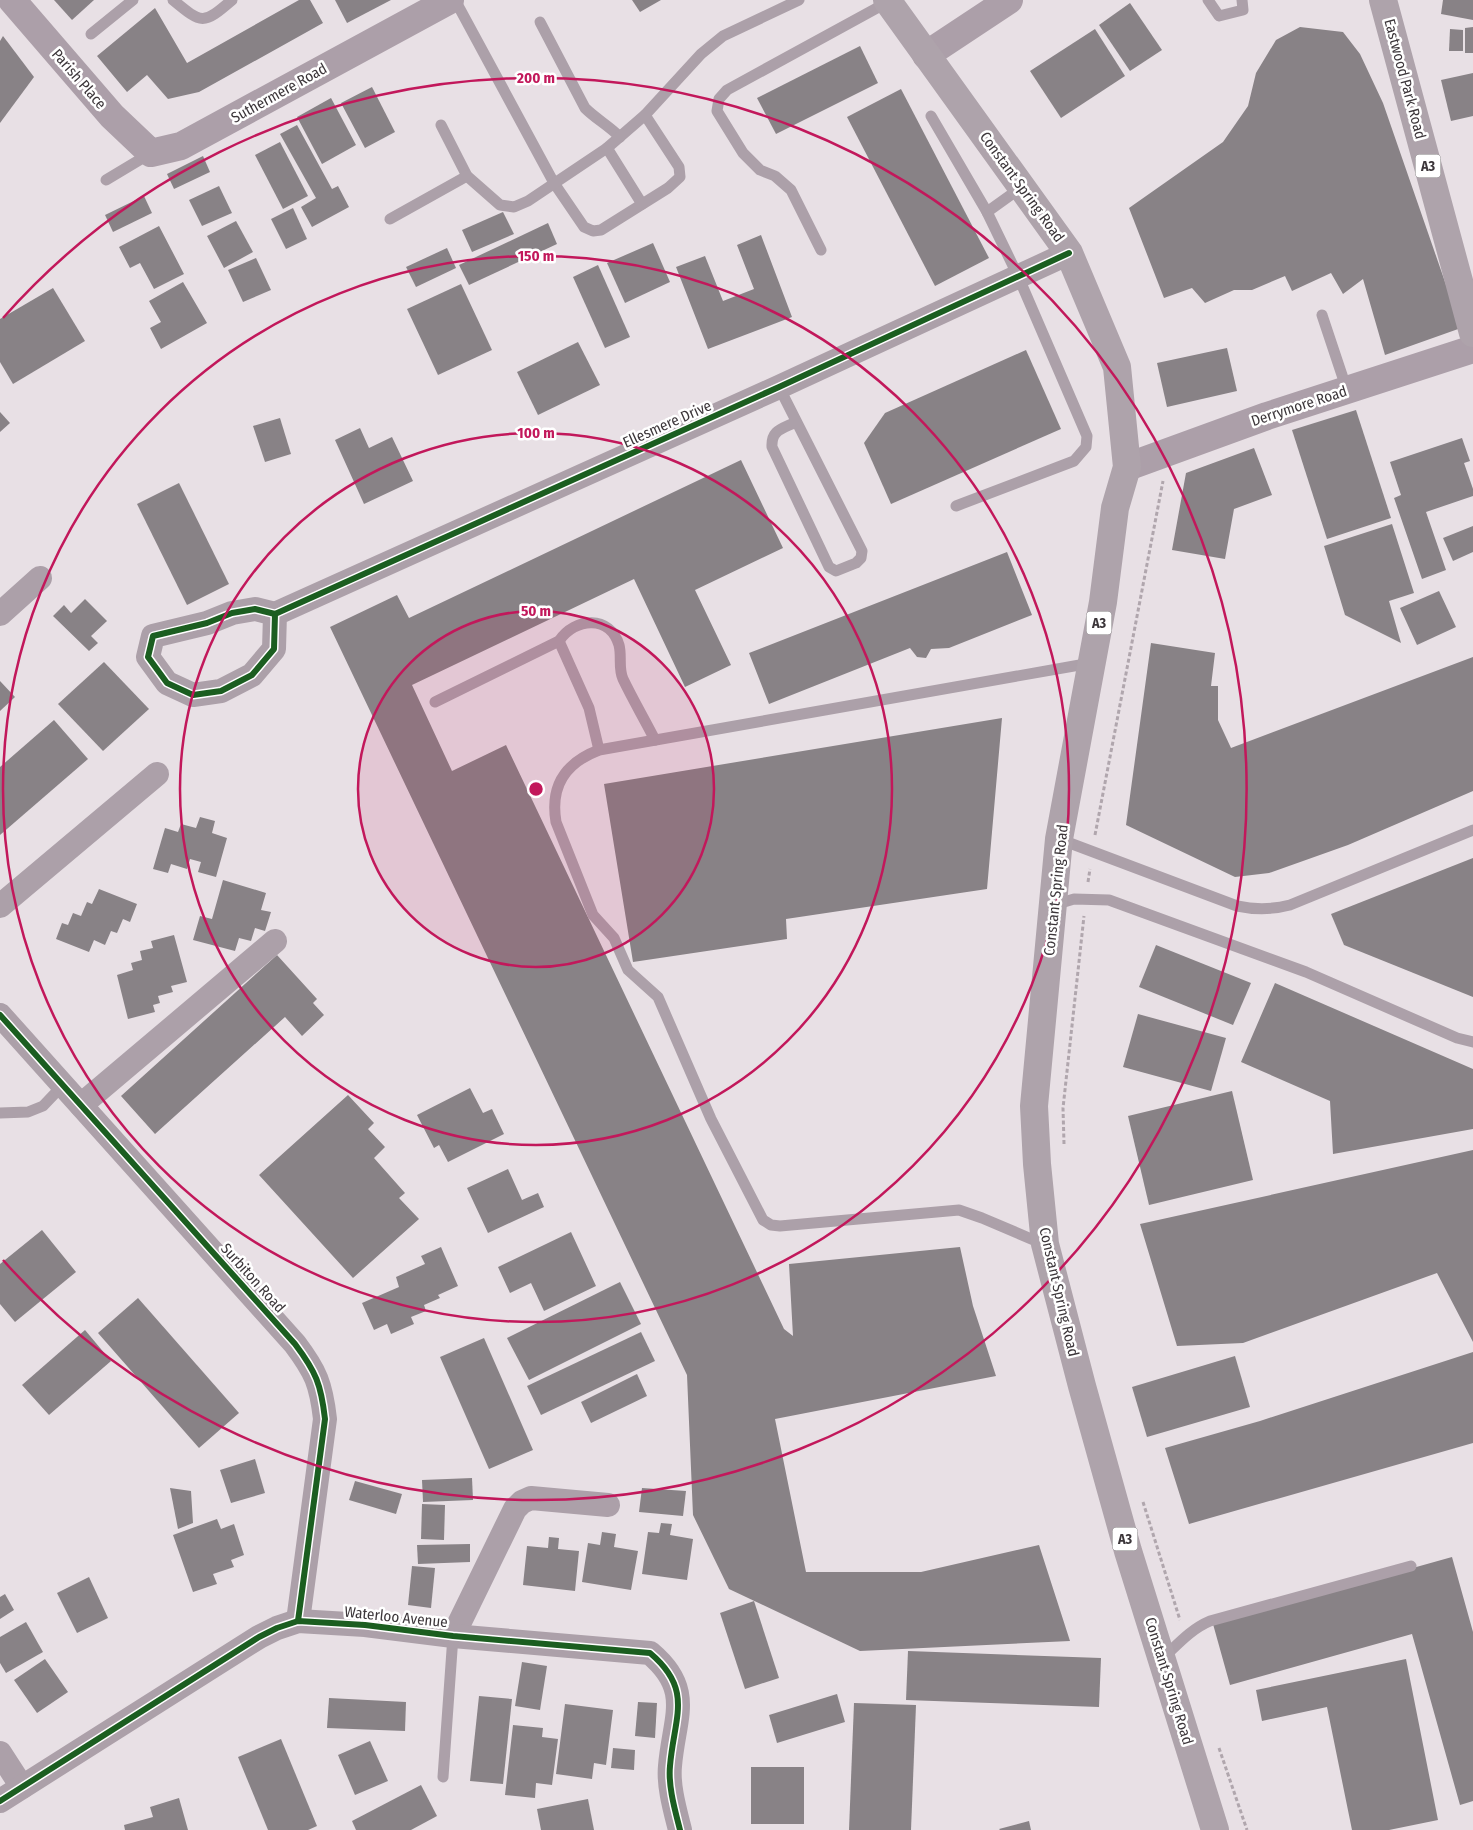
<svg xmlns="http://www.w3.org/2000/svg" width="1473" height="1830" font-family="'Fira Sans Condensed',sans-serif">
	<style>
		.building { fill: #888286 }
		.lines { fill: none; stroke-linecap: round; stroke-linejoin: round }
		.path { stroke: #b0a6ad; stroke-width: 3; stroke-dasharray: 4 2.5; stroke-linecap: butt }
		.lane { stroke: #aca0a9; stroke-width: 11 }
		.street { stroke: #aca0a9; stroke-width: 24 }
		.secondary { stroke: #ac9fa9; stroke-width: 28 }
		.primary { stroke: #aea3ab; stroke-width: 28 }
		.cycleway-casing { stroke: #fff; stroke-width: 9 }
		.cycleway { stroke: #1b5e20; stroke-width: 6 }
		.ring { fill: none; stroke: #c2185b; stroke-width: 2.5 }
		.labels { text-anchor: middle; stroke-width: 5; stroke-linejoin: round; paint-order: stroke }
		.shield { fill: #fff; stroke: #767275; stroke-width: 1 }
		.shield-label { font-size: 14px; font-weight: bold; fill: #3c363a }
		.street-label { font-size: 15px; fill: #3c363a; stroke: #fff }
		.centre { fill: #c2185b; stroke: #fff; stroke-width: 2.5 }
		.ring-label { font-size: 15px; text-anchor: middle; font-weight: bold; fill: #c2185b; stroke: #fff; stroke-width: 5; stroke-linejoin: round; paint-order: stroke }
	</style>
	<rect width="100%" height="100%" fill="#e8e0e5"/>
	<g class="building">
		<path d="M54,0h40l-22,20z"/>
		<path d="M299,0h11l13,23 -124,69 -31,7 -21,-24 -20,17 -30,-36 58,-48 32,55z"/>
		<path d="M335,0h56l-44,23z"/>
		<path d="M632,0h29l-21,12z"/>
		<path d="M1443,0h30v20l-32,-6z"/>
		<path d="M1130,3l32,47 -32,21 -31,-46z"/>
		<path d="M1300,27l43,5 17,22 23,49 78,225 -76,27 -22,-76 -20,15 -12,-21 -39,18 -7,-15 -33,14h-18l-29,13 -13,-15 -28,10 -35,-90 94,-66 25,-36 8,-33 20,-33z"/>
		<path d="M1473,27v26h-8v-25z"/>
		<path d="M1095,29l30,47 -64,42 -31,-47z"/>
		<path d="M1450,29l13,1v21h-14z"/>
		<path d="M3,36l31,41 -34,46v-82z"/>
		<path d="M860,46l18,37 -102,51 -19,-36z"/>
		<path d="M1473,73v43l-22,5 -10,-41z"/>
		<path d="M372,87l23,45 -30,16 -24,-45z"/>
		<path d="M901,89l88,169 -54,28 -88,-169z"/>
		<path d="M331,98l25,47 -34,19 -25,-47z"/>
		<path d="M297,125l35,64 6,-3 11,21 -37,20 -11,-20 15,-9 -36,-64z"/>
		<path d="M280,142l28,54 -25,13 -28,-54z"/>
		<path d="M203,156l7,16 -36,17 -7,-15z"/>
		<path d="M219,186l13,27 -30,13 -13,-26z"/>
		<path d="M144,196l8,17 -39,19 -8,-17z"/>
		<path d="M293,208l14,31 -21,10 -15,-30z"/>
		<path d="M503,212l11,22 -42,18 -10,-22z"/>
		<path d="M236,221l17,31 -29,16 -17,-32z"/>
		<path d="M548,223l9,21 -88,41 -10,-20z"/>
		<path d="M159,226l25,48 -30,15 -14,-26 -10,5 -11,-21z"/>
		<path d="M761,235l31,82 -84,32 -32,-82 29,-11 18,45 31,-12 -17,-44z"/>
		<path d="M653,243l17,39 -45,21 -18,-40z"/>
		<path d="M447,248l9,20 -40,19 -10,-20z"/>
		<path d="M256,258l15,32 -28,12 -15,-32z"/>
		<path d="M598,265l32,72 -25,11 -32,-71z"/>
		<path d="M183,282l24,41 -46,26 -11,-21 11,-6 -12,-21z"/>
		<path d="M461,284l31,66 -54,25 -31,-66z"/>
		<path d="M53,288l32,53 -72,43 -13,-22v-43z"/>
		<path d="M578,342l22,43 -62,30 -21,-43z"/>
		<path d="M1227,348l10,43 -70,16 -10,-44z"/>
		<path d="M1026,350l35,79 -170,75 -27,-61 21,-30z"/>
		<path d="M1356,410l35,108 -64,21 -35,-109z"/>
		<path d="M0,412l10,11 -10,9z"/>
		<path d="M280,418l11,36 -26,8 -12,-36z"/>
		<path d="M360,428l9,20 23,-11 21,44 -49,23 -29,-64z"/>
		<path d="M1462,438l8,23 -6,2 9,26v7l-47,16 20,58 -24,9 -28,-81 7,-3 -11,-33z"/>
		<path d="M1254,448l18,47 -38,14 -9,50 -53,-9 14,-77z"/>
		<path d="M741,460l42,88 -88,42 36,75 -46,22 -51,-108 -222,106 40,86 54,-26 278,584 9,7 -4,-72 171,-17 13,59 23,70 -221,43 31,153h115l118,-27 31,96 -210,10 -131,-62 -36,-74 -6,-140 -357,-748 67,-32 12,23z"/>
		<path d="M179,483l50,101 -42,21 -50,-101z"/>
		<path d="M1392,524l22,69 -25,8 12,42 -56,-28 -21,-69z"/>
		<path d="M1473,526v26l-20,9 -10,-23z"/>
		<path d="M1007,552l25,63 -83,33 -18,1 -5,9 -9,-1 -7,-9 -141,56 -20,-51z"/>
		<path d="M1439,591l17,36 -39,18 -17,-37z"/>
		<path d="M85,599l22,22 -16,15 7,7 -9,8 -36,-35 11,-11 7,8z"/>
		<path d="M1151,643l64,10 -4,33h7v34l13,28 242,-91v134l-125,54 -79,28 -34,4 -109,-52z"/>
		<path d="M104,662l45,47 -46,42 -45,-47z"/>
		<path d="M0,681l15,16 -15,14z"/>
		<path d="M1002,718l-15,171 -201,30 1,20 -154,23 -29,-178z"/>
		<path d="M54,720l34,39 -88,76v-68z"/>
		<path d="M200,817l15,4 -3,12 15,5 -11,39 -18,-5 3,-10 -11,-3 -3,10 -16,-5 -3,9 -15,-4 12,-41 13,4 3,-8 15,4z"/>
		<path d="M1473,858v139l-129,-52 -13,-31z"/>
		<path d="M223,880l43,13 -5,17 10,2 -6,19 -10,-3 -4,13 -12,-3 -4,13 -42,-11 7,-24 12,3z"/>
		<path d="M99,889l38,15 -7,18 -7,-3 -6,14 -6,-2 -6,14 -11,-5 -5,12 -33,-13 6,-16 6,2 5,-12 8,3 6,-14 5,2z"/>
		<path d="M174,935l13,47 -16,4 2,6 -15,4 2,7 -7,2 2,7 -27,7 -11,-44 16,-5 -2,-7 11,-3 -2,-9 13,-3 -2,-7z"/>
		<path d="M1156,945l95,38 -18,42 -94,-38z"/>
		<path d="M277,955l40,44 -4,4 11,12 -22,21 -17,-19 -130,117 -34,-38z"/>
		<path d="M1275,983l198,86v60l-140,25 -3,-53 -89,-39z"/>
		<path d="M1138,1014l88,24 -15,53 -88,-24z"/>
		<path d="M470,1088l13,25 9,-4 12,25 -56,28 -9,-17 -5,3 -17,-33z"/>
		<path d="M1232,1091l21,89 -104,25 -21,-89z"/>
		<path d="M348,1095l26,28 -6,6 17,18 -11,11 31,35 -6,5 20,21 -66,59 -94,-103z"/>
		<path d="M1473,1150v192l-36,-69 -194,70 -66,3 -37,-122z"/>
		<path d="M508,1169l14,31 16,-7 6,14 -56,26 -21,-45z"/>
		<path d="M42,1230l34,42 -61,50 -15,-18v-40z"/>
		<path d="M571,1232l25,54 -52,25 -13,-28 -21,10 -12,-26z"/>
		<path d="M441,1247l17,39 -20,9 2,3 -16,7 2,6 -15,6 3,7 -23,10 -4,-10 -13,6 -12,-27 37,-16 -3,-10 29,-13 -4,-8z"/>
		<path d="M620,1282l21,42 -112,56 -22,-42z"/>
		<path d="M138,1298l101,115 -40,35 -101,-115z"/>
		<path d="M85,1330l26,31 -62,54 -27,-30z"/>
		<path d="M641,1332l14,29 -114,54 -14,-29z"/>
		<path d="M484,1338l49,112 -44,19 -49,-112z"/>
		<path d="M1473,1352v91l-284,81 -24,-76 95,-27z"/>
		<path d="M1235,1356l15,51 -103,30 -15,-50z"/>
		<path d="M637,1374l10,22 -56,27 -10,-21z"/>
		<path d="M255,1459l10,34 -34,10 -11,-33z"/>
		<path d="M472,1478l1,22 -50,2 -1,-22z"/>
		<path d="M355,1481l47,13 -6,20 -47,-14z"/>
		<path d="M170,1488l21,3 2,32 -15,6z"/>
		<path d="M642,1488l44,3 -3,25 -44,-4z"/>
		<path d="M422,1504l23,1 -1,35 -23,-1z"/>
		<path d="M217,1519l4,10 13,-5 10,31 -13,5 3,7 -21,7 4,10 -24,8 -20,-57z"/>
		<path d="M661,1523l11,1 -2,11 23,4 -6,41 -45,-6 6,-42 11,1z"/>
		<path d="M602,1532l14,2 -2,13 24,4 -7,39 -49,-8 6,-39 12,2z"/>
		<path d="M549,1537l10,1 -1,11 21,2 -4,40 -52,-6 4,-39 21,2z"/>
		<path d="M470,1544v18l-52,2 -1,-19z"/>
		<path d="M1452,1557l21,75v169l-13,4 -48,-171 -182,51 -17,-61z"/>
		<path d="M412,1566l23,2 -4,40 -23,-3z"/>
		<path d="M89,1577l19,41 -31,15 -20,-40z"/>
		<path d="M5,1594l9,16 -14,9v-22z"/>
		<path d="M754,1601l25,77 -34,11 -25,-76z"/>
		<path d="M26,1622l17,30 -37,21 -6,-10v-26z"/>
		<path d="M908,1651l193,7 -2,49 -193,-7z"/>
		<path d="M45,1659l23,33 -31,21 -23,-33z"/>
		<path d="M1406,1659l32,161 -49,10h-37l-25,-123 -65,14 -6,-31z"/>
		<path d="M522,1662l25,4 -7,44 -25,-4z"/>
		<path d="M837,1694l8,28 -68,21 -8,-28z"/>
		<path d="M479,1696l33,3 -9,85 -33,-3z"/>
		<path d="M329,1698l77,4 -1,29 -78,-3z"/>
		<path d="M638,1702l19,1 -2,35 -20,-2z"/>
		<path d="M854,1703l62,2 -5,125h-62z"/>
		<path d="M565,1704l48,6 -7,55 -12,-2 -2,16 -36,-5z"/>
		<path d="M513,1725l30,3 -1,9 16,2 -6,46 -16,-2 -1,15 -30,-3z"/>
		<path d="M281,1739l36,87 -9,4h-40l-30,-73z"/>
		<path d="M370,1741l18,40 -33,14 -17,-40z"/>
		<path d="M613,1748l22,2 -1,20 -23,-2z"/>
		<rect x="751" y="1767" width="53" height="57"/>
		<path d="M421,1785l16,31 -26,14h-55l-4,-9z"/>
		<path d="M179,1798l9,32h-63l-1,-5 29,-8 -3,-10z"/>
		<path d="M588,1799l6,31h-53l-4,-21z"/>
		<path d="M1029,1821l2,9h-31l-1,-1z"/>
	</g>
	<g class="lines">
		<g class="path">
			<path d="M1095,835l68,-354"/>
			<path d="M1088,882l2,-13"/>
			<path d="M1064,1144l-1,-36 21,-192"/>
			<path d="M1143,1502l37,118"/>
			<path d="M1219,1748l28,82"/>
		</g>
		<g class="lane">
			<path d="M173,0c29,24 30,25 59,0"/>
			<path d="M455,0l99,183 30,44 9,4 8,-1 67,-42 12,-11 -1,-10 -34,-52"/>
			<path d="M1208,0l11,16 24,-6 -1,-10"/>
			<path d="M540,22l45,86c11,11 23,17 35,29"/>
			<path d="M91,34l42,-34"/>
			<path d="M931,116l56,96 31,64 69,160 -1,11 -12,14 -118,45"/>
			<path d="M441,125l26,51 33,29 14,2 14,-6 79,-53 38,-33 56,-61 22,-18 76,-36"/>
			<path d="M607,148l35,56"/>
			<path d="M106,180l45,-27"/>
			<path d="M987,212l35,-25"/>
			<path d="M390,219l77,-43"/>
			<path d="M821,250l-30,-60 -16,-14 -15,-6 -17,-17 -26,-42 2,-12 8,-9 161,-88"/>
			<path d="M1322,315l25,75"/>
			<path d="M779,387l83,164 -1,7 -5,5 -20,8 -7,-4 -57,-120c-1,-17 10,-18 24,-25"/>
			<path d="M559,641l30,67 10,42"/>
			<path d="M435,702l124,-61c16,-24 51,-26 60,4 3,11 -1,23 4,34 10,21 22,41 32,61"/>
			<path d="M1059,839l178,67c19,4 34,4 53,-1l183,-75"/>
			<path d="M1054,905l20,-6 35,1 197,72 151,66 16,4"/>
			<path d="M0,1113l28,-1 15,-6 20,-21"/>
			<path d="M1043,1244l-61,-26 -23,-8 -179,16 -9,-1 -8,-5 -52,-101 -53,-122 -30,-27 -14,-32 -21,-23 -37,-93c-6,-36 9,-59 43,-72l492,-87"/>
			<path d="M1163,1658c15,-14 28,-29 47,-37l201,-55"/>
			<path d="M443,1777l10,-141"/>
		</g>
		<g class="street">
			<path d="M0,614l40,-36"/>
			<path d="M275,614l-20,-5 -23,4 -25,10 -54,13 -5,21 19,26 26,12 28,-4 31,-16 22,-26 1,-35 504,-227 290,-134"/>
			<path d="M0,906l157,-132"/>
			<path d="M0,1015l295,329c21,28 26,40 30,75l-27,202"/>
			<path d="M81,1105l194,-164"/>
			<path d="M453,1636l62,-127 7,-7 9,-4 77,7"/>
			<path d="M0,1753l22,34"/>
			<path d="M0,1801l259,-164 18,-9 21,-7 67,4 88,11 197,17c44,37 24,64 20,113 -2,20 5,44 10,64"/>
		</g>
		<g class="secondary">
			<path d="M12,0l100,116 39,37 30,-7 269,-146"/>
			<path d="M926,55l83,-55"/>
			<path d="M1127,467l140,-51 206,-67"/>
		</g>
		<g class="primary">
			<path d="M887,0l182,253 48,114 10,100 -12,41 -12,94 -44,237 -25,267 3,58 8,80 37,142 46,165 87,279"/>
			<path d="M1383,0l90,333"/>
		</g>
		<defs>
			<g id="cycleway">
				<path d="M275,614l-20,-5 -23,4 -25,10 -54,13 -5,21 19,26 26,12 28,-4 31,-16 22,-26 1,-35 504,-227 290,-134"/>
				<path d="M0,1015l295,329c21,28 26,40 30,75l-27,202"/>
				<path d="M0,1801l259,-164 18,-9 21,-7 67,4 88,11 197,17c44,37 24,64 20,113 -2,20 5,44 10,64"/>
			</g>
		</defs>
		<use href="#cycleway" class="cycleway-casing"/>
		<use href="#cycleway" class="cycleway"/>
	</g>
	<circle cx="536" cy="789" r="178" fill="#c2185b" fill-opacity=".12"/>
	<g class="ring">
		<circle cx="536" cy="789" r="178"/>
		<circle cx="536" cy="789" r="356"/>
		<circle cx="536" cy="789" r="533"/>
		<path d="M3 318A711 711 0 1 1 3 1260"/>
	</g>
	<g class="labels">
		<g class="shield">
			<rect x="1415.5" y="154.5" width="25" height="23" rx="4"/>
			<rect x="1086.5" y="611.5" width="25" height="23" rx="4"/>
			<rect x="1112.5" y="1527.5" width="25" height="23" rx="4"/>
		</g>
		<g class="shield-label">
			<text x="1428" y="171">A3</text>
			<text x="1099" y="628">A3</text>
			<text x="1125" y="1544">A3</text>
		</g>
		<g class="street-label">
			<text transform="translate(79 79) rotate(49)" y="5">Parish Place</text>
			<text transform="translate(1405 79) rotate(75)" y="5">Eastwood Park Road</text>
			<text transform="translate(279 93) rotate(-29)" y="5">Suthermere Road</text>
			<text transform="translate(1022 187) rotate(54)" y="5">Constant Spring Road</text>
			<text transform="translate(1299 406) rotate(-18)" y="5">Derrymore Road</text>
			<text transform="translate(667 424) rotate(-24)" y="5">Ellesmere Drive</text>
			<text transform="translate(1056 890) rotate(-84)" y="5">Constant Spring Road</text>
			<text transform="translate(253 1278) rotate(48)" y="5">Surbiton Road</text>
			<text transform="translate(1059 1292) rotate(77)" y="5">Constant Spring Road</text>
			<text transform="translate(396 1617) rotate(6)" y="5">Waterloo Avenue</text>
			<text transform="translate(1169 1681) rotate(73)" y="5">Constant Spring Road</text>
		</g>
	</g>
	<circle cx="536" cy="789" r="8" class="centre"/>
	<g class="ring-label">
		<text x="536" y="83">200 m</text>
		<text x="536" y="261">150 m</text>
		<text x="536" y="438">100 m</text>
		<text x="536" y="616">50 m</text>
	</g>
</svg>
